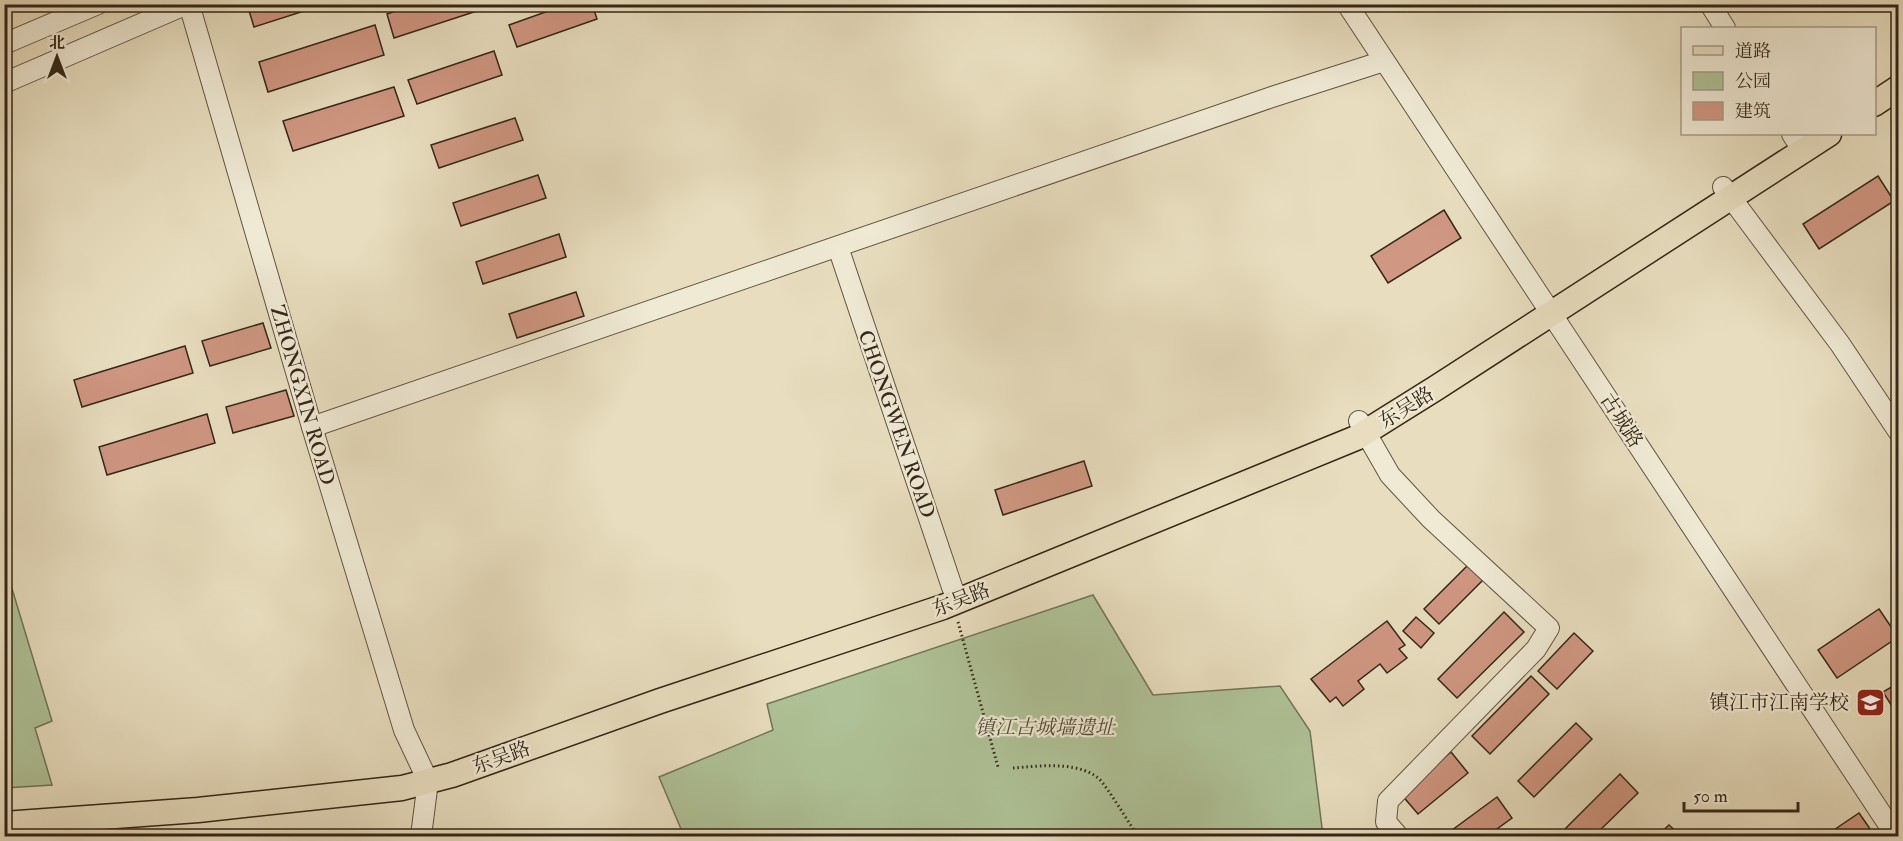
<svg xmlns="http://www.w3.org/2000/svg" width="1903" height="841" font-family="'IM FELL Double Pica','Noto Serif SC',serif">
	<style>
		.green { fill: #afc297; stroke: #727458; stroke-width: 1.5 }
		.building { fill: #d09782; stroke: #342618; stroke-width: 1.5 }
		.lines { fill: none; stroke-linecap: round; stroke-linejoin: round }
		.minor-casing { stroke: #615442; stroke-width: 22 }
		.major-casing { stroke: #342618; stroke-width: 27 }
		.path { stroke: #342618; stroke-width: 3; stroke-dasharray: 1.5 3; stroke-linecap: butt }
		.minor { stroke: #f0ead5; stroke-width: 20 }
		.major { stroke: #e8debf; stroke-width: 24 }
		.labels { text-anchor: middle; stroke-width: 4.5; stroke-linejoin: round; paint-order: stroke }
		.street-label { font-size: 20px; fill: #342618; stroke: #f0ead5 }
		.poi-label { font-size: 20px; fill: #342618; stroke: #f0ead5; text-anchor: end }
		.park-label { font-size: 20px; font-style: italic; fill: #534d38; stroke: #f0ead5 }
	</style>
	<rect width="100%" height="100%" fill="#e8debf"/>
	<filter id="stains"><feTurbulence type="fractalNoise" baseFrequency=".00333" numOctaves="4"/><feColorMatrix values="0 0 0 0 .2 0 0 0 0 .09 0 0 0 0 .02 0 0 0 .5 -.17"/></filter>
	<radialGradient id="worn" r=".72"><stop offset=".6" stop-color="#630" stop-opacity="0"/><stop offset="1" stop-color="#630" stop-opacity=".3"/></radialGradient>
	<g class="green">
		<path d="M10,582l42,139 -17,7 17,57 -47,3 -1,-205z"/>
		<path d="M1093,595l60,100 127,-9 30,45 13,105h-639l-25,-59 114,-47 -6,-26z"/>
	</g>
	<g class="building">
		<path d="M247,4h79l-72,23z"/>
		<path d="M416,4h62l2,6 -86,28 -7,-24z"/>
		<path d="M568,4h24l5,15 -80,28 -8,-22z"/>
		<path d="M375,25l9,30 -116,37 -9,-30z"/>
		<path d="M494,51l8,24 -85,29 -9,-24z"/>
		<path d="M394,87l10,29 -111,35 -10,-30z"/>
		<path d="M515,118l8,22 -84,28 -8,-23z"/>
		<path d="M538,175l8,23 -85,28 -8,-23z"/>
		<path d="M1878,176l16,25 -75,48 -16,-25z"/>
		<path d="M1444,210l17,28 -73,45 -17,-27z"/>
		<path d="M559,234l7,23 -83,27 -7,-22z"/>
		<path d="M576,292l8,24 -67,22 -8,-24z"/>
		<path d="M263,323l8,25 -61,18 -8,-25z"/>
		<path d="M185,346l8,27 -111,34 -8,-27z"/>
		<path d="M286,390l8,26 -61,17 -7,-26z"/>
		<path d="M207,414l8,29 -108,32 -8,-28z"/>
		<path d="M1084,461l8,25 -89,29 -8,-25z"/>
		<path d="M1471,562l15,15 -47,47 -15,-15z"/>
		<path d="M1879,609l19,28 -61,41 -19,-28z"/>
		<path d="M1504,612l20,20 -67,66 -19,-19z"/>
		<path d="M1416,617l18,16 -13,15 -18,-17z"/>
		<path d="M1387,621l18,24 -6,4 8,9 -20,15 -7,-9 -22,17 6,8 -21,17 -7,-9 -6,5 -19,-23z"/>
		<path d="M1574,633l19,18 -36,38 -19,-18z"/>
		<path d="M1531,676l18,18 -59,60 -18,-18z"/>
		<path d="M1898,683v30l-1,1 -14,-22z"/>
		<path d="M1576,723l16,16 -58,58 -16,-16z"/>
		<path d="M1451,752l17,21 -50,41 -17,-20z"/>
		<path d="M1620,774l18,19 -44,43h-26l-5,-5z"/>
		<path d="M1497,797l15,21 -25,18h-43z"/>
		<path d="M1859,813l16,23h-50z"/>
		<path d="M1669,825l12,11h-24z"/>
	</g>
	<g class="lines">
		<defs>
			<g id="minor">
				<path d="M189,4l123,423 92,303 24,51 -7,55"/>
				<path d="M1347,4l549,832"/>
				<path d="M1710,4l15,24"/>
				<path d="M4,44l94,-40"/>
				<path d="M4,83l183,-79"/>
				<path d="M1792,134l11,17"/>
				<path d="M1723,187l117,157 58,87"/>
				<path d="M838,247l114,340 6,14"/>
				<path d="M1359,421l31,54 41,44 118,109 -13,21 -148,152 -2,21 12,14"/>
				<path d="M312,427l963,-331 109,-35"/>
			</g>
			<g id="major">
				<path d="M1874,104l24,-16"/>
				<path d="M4,824l194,-14 204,-22 50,-13 208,-74 283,-94 413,-169 80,-50 393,-254"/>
			</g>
		</defs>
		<use href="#minor" class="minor-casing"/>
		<use href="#major" class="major-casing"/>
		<g class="path">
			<path d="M958,622l40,145"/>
			<path d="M1013,768c26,-2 70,-8 89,14 13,17 24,37 36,54"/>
		</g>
		<use href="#minor" class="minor"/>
		<use href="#major" class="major"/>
	</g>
	<defs>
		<symbol id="school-square" viewBox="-11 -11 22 22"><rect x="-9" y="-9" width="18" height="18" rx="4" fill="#8f2418" stroke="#f0ead5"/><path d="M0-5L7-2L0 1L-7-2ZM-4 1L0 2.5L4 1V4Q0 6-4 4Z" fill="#fff"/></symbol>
	</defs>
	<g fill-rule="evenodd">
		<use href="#school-square" x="1854" y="686" width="33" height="33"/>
	</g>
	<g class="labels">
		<g class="street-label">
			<text transform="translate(303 395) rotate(74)" y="7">ZHONGXIN ROAD</text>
			<text transform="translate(1406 407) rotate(-32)" y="7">东吴路</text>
			<text transform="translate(1622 420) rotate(57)" y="7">古城路</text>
			<text transform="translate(897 424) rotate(71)" y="7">CHONGWEN ROAD</text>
			<text transform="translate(961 599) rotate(-21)" y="7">东吴路</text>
			<text transform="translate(501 757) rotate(-20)" y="7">东吴路</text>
		</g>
		<g class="poi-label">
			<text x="1849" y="709">镇江市江南学校</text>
		</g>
		<g class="park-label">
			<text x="1045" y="734">镇江古城墙遗址</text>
		</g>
	</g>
	<rect width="1903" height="841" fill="none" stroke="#e8debf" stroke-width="24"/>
	<rect x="6" y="6" width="1891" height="829" fill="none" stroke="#342618" stroke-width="3"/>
	<rect x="12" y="12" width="1879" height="817" fill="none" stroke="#342618" stroke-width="1.5"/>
	<rect x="1681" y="27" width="195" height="108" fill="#f0ead5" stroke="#a59c89" stroke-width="1.5"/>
	<rect x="1693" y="46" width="30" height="9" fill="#e8debf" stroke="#a59c89" stroke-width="1.5"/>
	<text x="1735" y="57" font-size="18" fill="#342618">道路</text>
	<rect x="1693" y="72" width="30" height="18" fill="#afc297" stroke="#a59c89" stroke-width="1.5"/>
	<text x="1735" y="87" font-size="18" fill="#342618">公园</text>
	<rect x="1693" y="102" width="30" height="18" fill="#d09782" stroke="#a59c89" stroke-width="1.5"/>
	<text x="1735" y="117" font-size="18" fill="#342618">建筑</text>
	<g transform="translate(57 57)" stroke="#f0ead5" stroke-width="4.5" paint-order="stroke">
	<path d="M0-4.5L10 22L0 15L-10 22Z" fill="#342618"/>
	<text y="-9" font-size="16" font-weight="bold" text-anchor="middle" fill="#342618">北</text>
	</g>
	<path d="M1684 802v9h114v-9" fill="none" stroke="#342618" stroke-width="3"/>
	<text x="1693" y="802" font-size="18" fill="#342618" stroke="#f0ead5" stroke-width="4.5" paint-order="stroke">50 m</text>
	<rect width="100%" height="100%" filter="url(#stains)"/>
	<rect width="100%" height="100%" fill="url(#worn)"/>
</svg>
